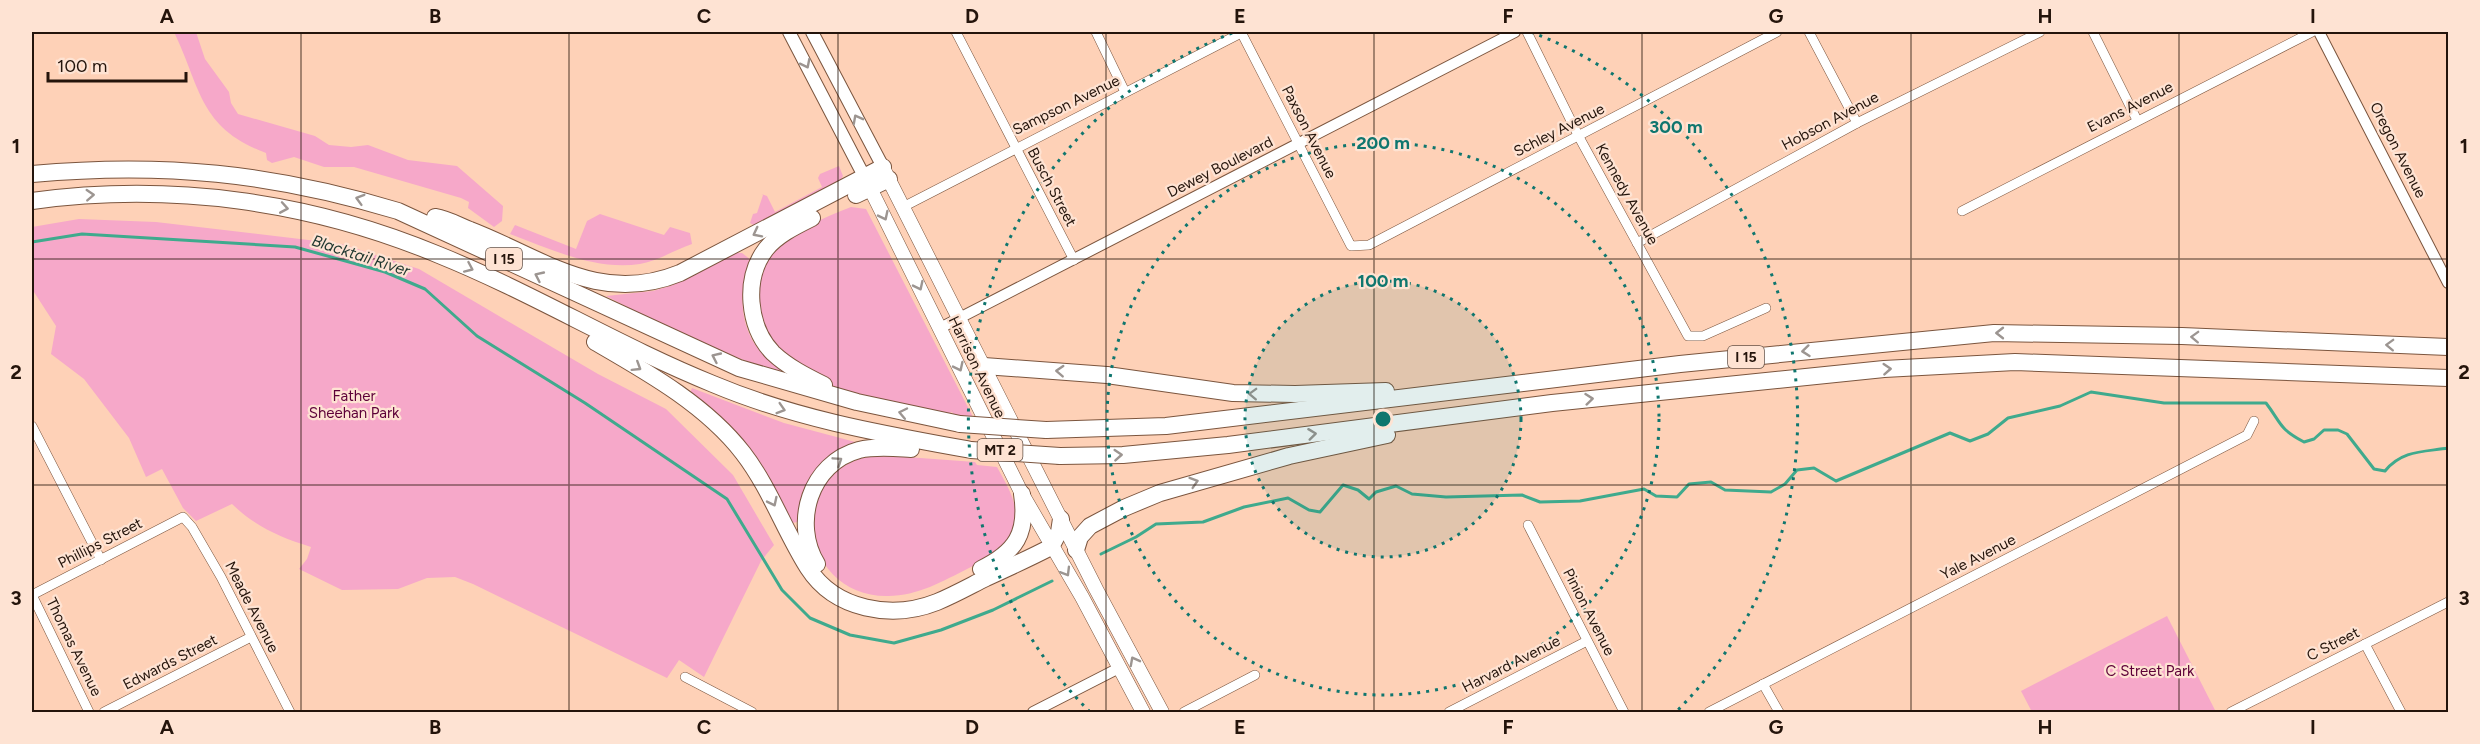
<svg xmlns="http://www.w3.org/2000/svg" width="2480" height="744" font-family="Figtree,sans-serif">
	<style>
		.green { fill: #f6a8c9 }
		.lines { fill: none; stroke-linecap: round; stroke-linejoin: round }
		.stream { stroke: #3faa8d; stroke-width: 3 }
		.minor-casing { stroke: #7b553e; stroke-width: 10 }
		.tertiary-casing { stroke: #7b553e; stroke-width: 12 }
		.secondary-casing { stroke: #7b553e; stroke-width: 14 }
		.primary-casing { stroke: #7b553e; stroke-width: 15 }
		.motorway-casing { stroke: #7b553e; stroke-width: 18 }
		.minor { stroke: #fff; stroke-width: 9 }
		.tertiary { stroke: #fff; stroke-width: 10 }
		.secondary { stroke: #fff; stroke-width: 12 }
		.primary { stroke: #fff; stroke-width: 14 }
		.motorway { stroke: #fff; stroke-width: 16 }
		.motorway-bridge-casing { stroke: #7b553e; stroke-width: 18; stroke-linecap: butt }
		.motorway-bridge { stroke: #fff; stroke-width: 16 }
		.oneway { stroke: #9c9591 }
		.grid { fill: none; stroke: #24140b; stroke-width: 1.5; stroke-opacity: 0.55 }
		.ring { fill: none; stroke: #0f766e; stroke-width: 3; stroke-dasharray: 3 6 }
		.labels { text-anchor: middle; stroke-width: 4.5; stroke-linejoin: round; paint-order: stroke }
		.shield { fill: #fee3d3; stroke: #655247; stroke-width: 1.5 }
		.shield-label { font-size: 14px; font-weight: bold; fill: #24140b }
		.street-label { font-size: 15px; fill: #24140b; stroke: #fee3d3 }
		.park-label { font-size: 15px; fill: #5d0038; stroke: #fee3d3 }
		.water-label { font-size: 16px; font-style: italic; fill: #1f362f; stroke: #fee3d3 }
		.centre { fill: #0f766e; stroke: #fee3d3; stroke-width: 3 }
		.ring-label { font-size: 18px; text-anchor: middle; font-weight: bold; fill: #0f766e; stroke: #fee3d3; stroke-width: 4.5; stroke-linejoin: round; paint-order: stroke }
		.neatline { fill: none; stroke: #24140b; stroke-width: 2 }
		.grid-label { font-size: 20px; text-anchor: middle; font-weight: bold; fill: #24140b }
	</style>
	<rect width="100%" height="100%" fill="#fed1b7"/>
	<g class="green">
		<path d="M174,32h22l9,27 24,33 2,11 7,11 77,22 14,9 22,2 17,-2 40,15 49,6 46,40 -1,15 -8,6 -26,-19 1,-6 -8,-4 -107,-31h-30l-30,-10 -22,6 -5,-3 -1,-7c-67,-25 -65,-65 -92,-121z"/>
		<path d="M839,166l4,10 -3,5 -85,45 -5,-3 3,-9 4,-1 6,-18 -2,-1 6,2 8,16 47,-25 -4,-9 2,-4z"/>
		<path d="M851,207l15,2 107,208 -19,-2 -2,-3 -7,3c-50,-12 -110,-20 -152,-51 -19,-14 -23,-22 -30,-43 -3,-7 -7,-15 -8,-22 -2,-51 57,-77 96,-92z"/>
		<path d="M600,214l64,21 6,-8 20,6 2,11c-18,6 -34,17 -52,20 -44,7 -90,-15 -130,-30l5,-9 61,24 11,-28z"/>
		<path d="M79,219l77,3 186,22 77,25 179,105 68,35 67,66 41,70 -13,16 -57,116 -25,-17 -12,18 -194,-94 -18,-7 -28,1 -29,11 -56,1 -43,-21 8,-10 4,-12c-32,-10 -55,-20 -79,-43l-36,17 -13,-13 -21,-39 -16,8 -17,-39 -45,-59 -33,-25 5,-28 -24,-37v-62z"/>
		<path d="M734,253h8l9,7c-11,27 -13,60 5,86 7,10 19,17 26,26l-18,-4 -83,-33 -75,-39 47,-5 20,-6z"/>
		<path d="M692,388l92,35 75,20c-37,24 -57,30 -62,79l-5,1 -102,-130z"/>
		<path d="M879,455l96,7 2,3 20,2c11,20 24,40 17,64 -6,19 -29,29 -45,37 -26,13 -51,28 -81,28 -53,1 -87,-47 -72,-96 9,-28 35,-42 63,-45z"/>
		<path d="M2167,616l49,96h-184l-11,-21z"/>
	</g>
	<g class="lines">
		<g class="stream">
			<path d="M32,242l50,-8 213,13 90,25 40,17 52,47 108,67 142,96 55,91 28,28 40,17 44,8 47,-13 52,-20 59,-29"/>
			<path d="M1101,554l35,-17 20,-13 47,-2 41,-15 44,-9 21,12 11,2 23,-27 15,5 11,9 7,-7 20,-6 16,8 34,3 76,-2 18,7 40,-1 64,-12 12,7 21,1 12,-13 22,-2 14,8 46,2 14,-8 12,-14 17,-2 22,13 114,-48 20,8 18,-7 20,-16 52,-12 31,-14 73,11h102c16,21 12,25 38,39l10,-3 10,-9h14l9,4 27,35 11,2c17,-21 39,-19 63,-23"/>
		</g>
		<defs>
			<g id="minor">
				<path d="M956,32l118,228"/>
				<path d="M1096,32l29,60"/>
				<path d="M1241,32l110,214 18,-1 408,-213"/>
				<path d="M1527,32l52,105 109,199h15l63,-28"/>
				<path d="M1809,32l48,91"/>
				<path d="M2093,32l44,88"/>
				<path d="M903,207l340,-175"/>
				<path d="M1962,211l350,-179"/>
				<path d="M1637,243l220,-120 183,-91"/>
				<path d="M32,426l69,134"/>
				<path d="M1528,525l96,187"/>
				<path d="M32,595l151,-78 9,10 29,50 69,135"/>
				<path d="M32,595l57,117"/>
				<path d="M2365,644l36,68"/>
				<path d="M685,677l67,35"/>
				<path d="M1763,684l16,28"/>
				<path d="M104,712l147,-75"/>
				<path d="M1184,712l71,-37"/>
				<path d="M1449,712l138,-71"/>
				<path d="M1709,712l538,-277 7,-14"/>
				<path d="M2231,712l217,-110"/>
			</g>
			<g id="tertiary">
				<path d="M2319,32l129,251"/>
				<path d="M940,328l575,-296"/>
				<path d="M1033,712l86,-44"/>
			</g>
			<g id="secondary">
				<path d="M789,32l76,146"/>
				<path d="M812,32l71,135"/>
			</g>
			<g id="primary">
				<path d="M885,172l211,417 66,123"/>
				<path d="M866,180l156,314 60,103 61,115"/>
			</g>
			<g id="motorway">
				<path d="M32,174c131,-12 240,-1 366,37l341,157 118,34 103,22"/>
				<path d="M856,195l33,-16"/>
				<path d="M32,201c138,-19 278,0 407,54 94,38 180,91 274,129 83,35 170,50 258,66"/>
				<path d="M435,217c12,2 23,8 35,13 73,28 129,76 210,43l203,-106"/>
				<path d="M812,218c-16,8 -35,17 -46,31 -23,30 -18,78 7,104 15,14 33,23 51,32"/>
				<path d="M595,342c52,30 111,63 148,111 27,35 41,77 65,115 27,42 84,52 129,34 17,-7 33,-16 49,-24 22,-10 44,-20 65,-31l8,-15 2,-13"/>
				<path d="M984,366l123,9 126,18 62,1 91,-3"/>
				<path d="M1046,430l120,-4 514,-62 314,-31 188,3 266,11"/>
				<path d="M1060,456l63,-1 105,-10 324,-42 332,-34 131,-7 433,16"/>
				<path d="M1076,550l4,-13 10,-11 34,-18 36,-15 129,-37 98,-21"/>
				<path d="M817,564c-25,-41 -7,-101 42,-114 17,-4 35,-2 52,-1"/>
				<path d="M981,569c35,-17 47,-36 41,-75"/>
			</g>
		</defs>
		<use href="#minor" class="minor-casing"/>
		<use href="#tertiary" class="tertiary-casing"/>
		<use href="#secondary" class="secondary-casing"/>
		<use href="#primary" class="primary-casing"/>
		<use href="#motorway" class="motorway-casing"/>
		<use href="#minor" class="minor"/>
		<use href="#tertiary" class="tertiary"/>
		<use href="#secondary" class="secondary"/>
		<use href="#primary" class="primary"/>
		<use href="#motorway" class="motorway"/>
		<defs>
			<g id="motorway-bridge">
				<path d="M960,424l86,6"/>
				<path d="M971,450l89,6"/>
			</g>
		</defs>
		<use href="#motorway-bridge" class="motorway-bridge-casing"/>
		<use href="#motorway-bridge" class="motorway-bridge"/>
	</g>
	<defs><path id="oneway-chevron" d="M-2-3.5L2.5 0L-2 3.5" fill="none" stroke-width="1.6" stroke-linecap="round" stroke-linejoin="round" transform="scale(1.5)"/></defs>
	<g class="oneway">
		<use href="#oneway-chevron" transform="translate(806 64) rotate(63)"/>
		<use href="#oneway-chevron" transform="translate(857 119) rotate(-118)"/>
		<use href="#oneway-chevron" transform="translate(90 195) rotate(-3)"/>
		<use href="#oneway-chevron" transform="translate(360 199) rotate(-164)"/>
		<use href="#oneway-chevron" transform="translate(284 208) rotate(10)"/>
		<use href="#oneway-chevron" transform="translate(884 216) rotate(64)"/>
		<use href="#oneway-chevron" transform="translate(757 233) rotate(153)"/>
		<use href="#oneway-chevron" transform="translate(469 268) rotate(24)"/>
		<use href="#oneway-chevron" transform="translate(539 276) rotate(-155)"/>
		<use href="#oneway-chevron" transform="translate(919 286) rotate(64)"/>
		<use href="#oneway-chevron" transform="translate(2000 333) rotate(180)"/>
		<use href="#oneway-chevron" transform="translate(2195 337) rotate(-178)"/>
		<use href="#oneway-chevron" transform="translate(2390 345) rotate(-178)"/>
		<use href="#oneway-chevron" transform="translate(1806 351) rotate(174)"/>
		<use href="#oneway-chevron" transform="translate(716 357) rotate(-155)"/>
		<use href="#oneway-chevron" transform="translate(637 367) rotate(32)"/>
		<use href="#oneway-chevron" transform="translate(959 367) rotate(64)"/>
		<use href="#oneway-chevron" transform="translate(1887 369) rotate(-4)"/>
		<use href="#oneway-chevron" transform="translate(1060 371) rotate(-177)"/>
		<use href="#oneway-chevron" transform="translate(1253 394) rotate(-178)"/>
		<use href="#oneway-chevron" transform="translate(1589 399) rotate(-6)"/>
		<use href="#oneway-chevron" transform="translate(781 409) rotate(17)"/>
		<use href="#oneway-chevron" transform="translate(903 413) rotate(-168)"/>
		<use href="#oneway-chevron" transform="translate(1312 434) rotate(-7)"/>
		<use href="#oneway-chevron" transform="translate(1118 455) rotate(-4)"/>
		<use href="#oneway-chevron" transform="translate(838 461) rotate(-34)"/>
		<use href="#oneway-chevron" transform="translate(1194 482) rotate(-17)"/>
		<use href="#oneway-chevron" transform="translate(773 502) rotate(64)"/>
		<use href="#oneway-chevron" transform="translate(1066 572) rotate(59)"/>
		<use href="#oneway-chevron" transform="translate(1134 661) rotate(-118)"/>
	</g>
	<path class="grid" d="M301,32v680M569,32v680M838,32v680M1106,32v680M1374,32v680M1642,32v680M1911,32v680M2179,32v680M32,259h2416M32,485h2416"/>
	<circle cx="1383" cy="419" r="138" fill="#0f766e" fill-opacity=".12"/>
	<g class="ring">
		<circle cx="1383" cy="419" r="138"/>
		<circle cx="1383" cy="419" r="276"/>
		<path d="M1090 712A414 414 0 0 1 1235 32M1531 32A414 414 0 0 1 1676 712"/>
	</g>
	<g class="labels">
		<g class="shield">
			<rect x="486" y="248" width="36" height="22" rx="4.5"/>
			<rect x="1728" y="346" width="36" height="22" rx="4.5"/>
			<rect x="977.5" y="439" width="45" height="22" rx="4.5"/>
		</g>
		<g class="shield-label">
			<text x="504" y="264">I 15</text>
			<text x="1746" y="362">I 15</text>
			<text x="1000" y="455">MT 2</text>
		</g>
		<g class="street-label">
			<text transform="translate(1066 105) rotate(-26)" y="5">Sampson Avenue</text>
			<text transform="translate(2130 107) rotate(-27)" y="5">Evans Avenue</text>
			<text transform="translate(1830 121) rotate(-28)" y="5">Hobson Avenue</text>
			<text transform="translate(1559 130) rotate(-27)" y="5">Schley Avenue</text>
			<text transform="translate(1309 132) rotate(63)" y="5">Paxson Avenue</text>
			<text transform="translate(2398 150) rotate(63)" y="5">Oregon Avenue</text>
			<text transform="translate(1220 167) rotate(-27)" y="5">Dewey Boulevard</text>
			<text transform="translate(1052 187) rotate(62)" y="5">Busch Street</text>
			<text transform="translate(1627 194) rotate(61)" y="5">Kennedy Avenue</text>
			<text transform="translate(977 367) rotate(64)" y="5">Harrison Avenue</text>
			<text transform="translate(100 543) rotate(-27)" y="5">Phillips Street</text>
			<text transform="translate(1978 557) rotate(-27)" y="5">Yale Avenue</text>
			<text transform="translate(252 607) rotate(63)" y="5">Meade Avenue</text>
			<text transform="translate(1589 612) rotate(63)" y="5">Pinion Avenue</text>
			<text transform="translate(2333 644) rotate(-27)" y="5">C Street</text>
			<text transform="translate(74 647) rotate(64)" y="5">Thomas Avenue</text>
			<text transform="translate(170 662) rotate(-27)" y="5">Edwards Street</text>
			<text transform="translate(1511 664) rotate(-27)" y="5">Harvard Avenue</text>
		</g>
		<g class="park-label">
			<text x="354" y="401">Father<tspan x="354" dy="17">Sheehan Park</tspan></text>
			<text x="2150" y="676">C Street Park</text>
		</g>
		<g class="water-label">
			<text transform="translate(361 255) rotate(18)" y="6">Blacktail River</text>
		</g>
	</g>
	<circle cx="1383" cy="419" r="9" class="centre"/>
	<g class="ring-label">
		<text x="1676" y="133">300 m</text>
		<text x="1383" y="149">200 m</text>
		<text x="1383" y="287">100 m</text>
	</g>
	<rect width="2480" height="744" fill="none" stroke="#fee3d3" stroke-width="66"/>
	<path d="M48 72v9h138v-9" fill="none" stroke="#24140b" stroke-width="3"/>
	<text x="57" y="72" font-size="18" fill="#24140b" stroke="#fee3d3" stroke-width="4.5" paint-order="stroke">100 m</text>
	<rect x="33" y="33" width="2414" height="678" class="neatline"/>
	<g class="grid-label">
		<text x="167" y="23">A</text>
		<text x="435" y="23">B</text>
		<text x="704" y="23">C</text>
		<text x="972" y="23">D</text>
		<text x="1240" y="23">E</text>
		<text x="1508" y="23">F</text>
		<text x="1776" y="23">G</text>
		<text x="2045" y="23">H</text>
		<text x="2313" y="23">I</text>
		<text x="16" y="153">1</text>
		<text x="2464" y="153">1</text>
		<text x="16" y="379">2</text>
		<text x="2464" y="379">2</text>
		<text x="16" y="605">3</text>
		<text x="2464" y="605">3</text>
		<text x="167" y="734">A</text>
		<text x="435" y="734">B</text>
		<text x="704" y="734">C</text>
		<text x="972" y="734">D</text>
		<text x="1240" y="734">E</text>
		<text x="1508" y="734">F</text>
		<text x="1776" y="734">G</text>
		<text x="2045" y="734">H</text>
		<text x="2313" y="734">I</text>
	</g>
</svg>
